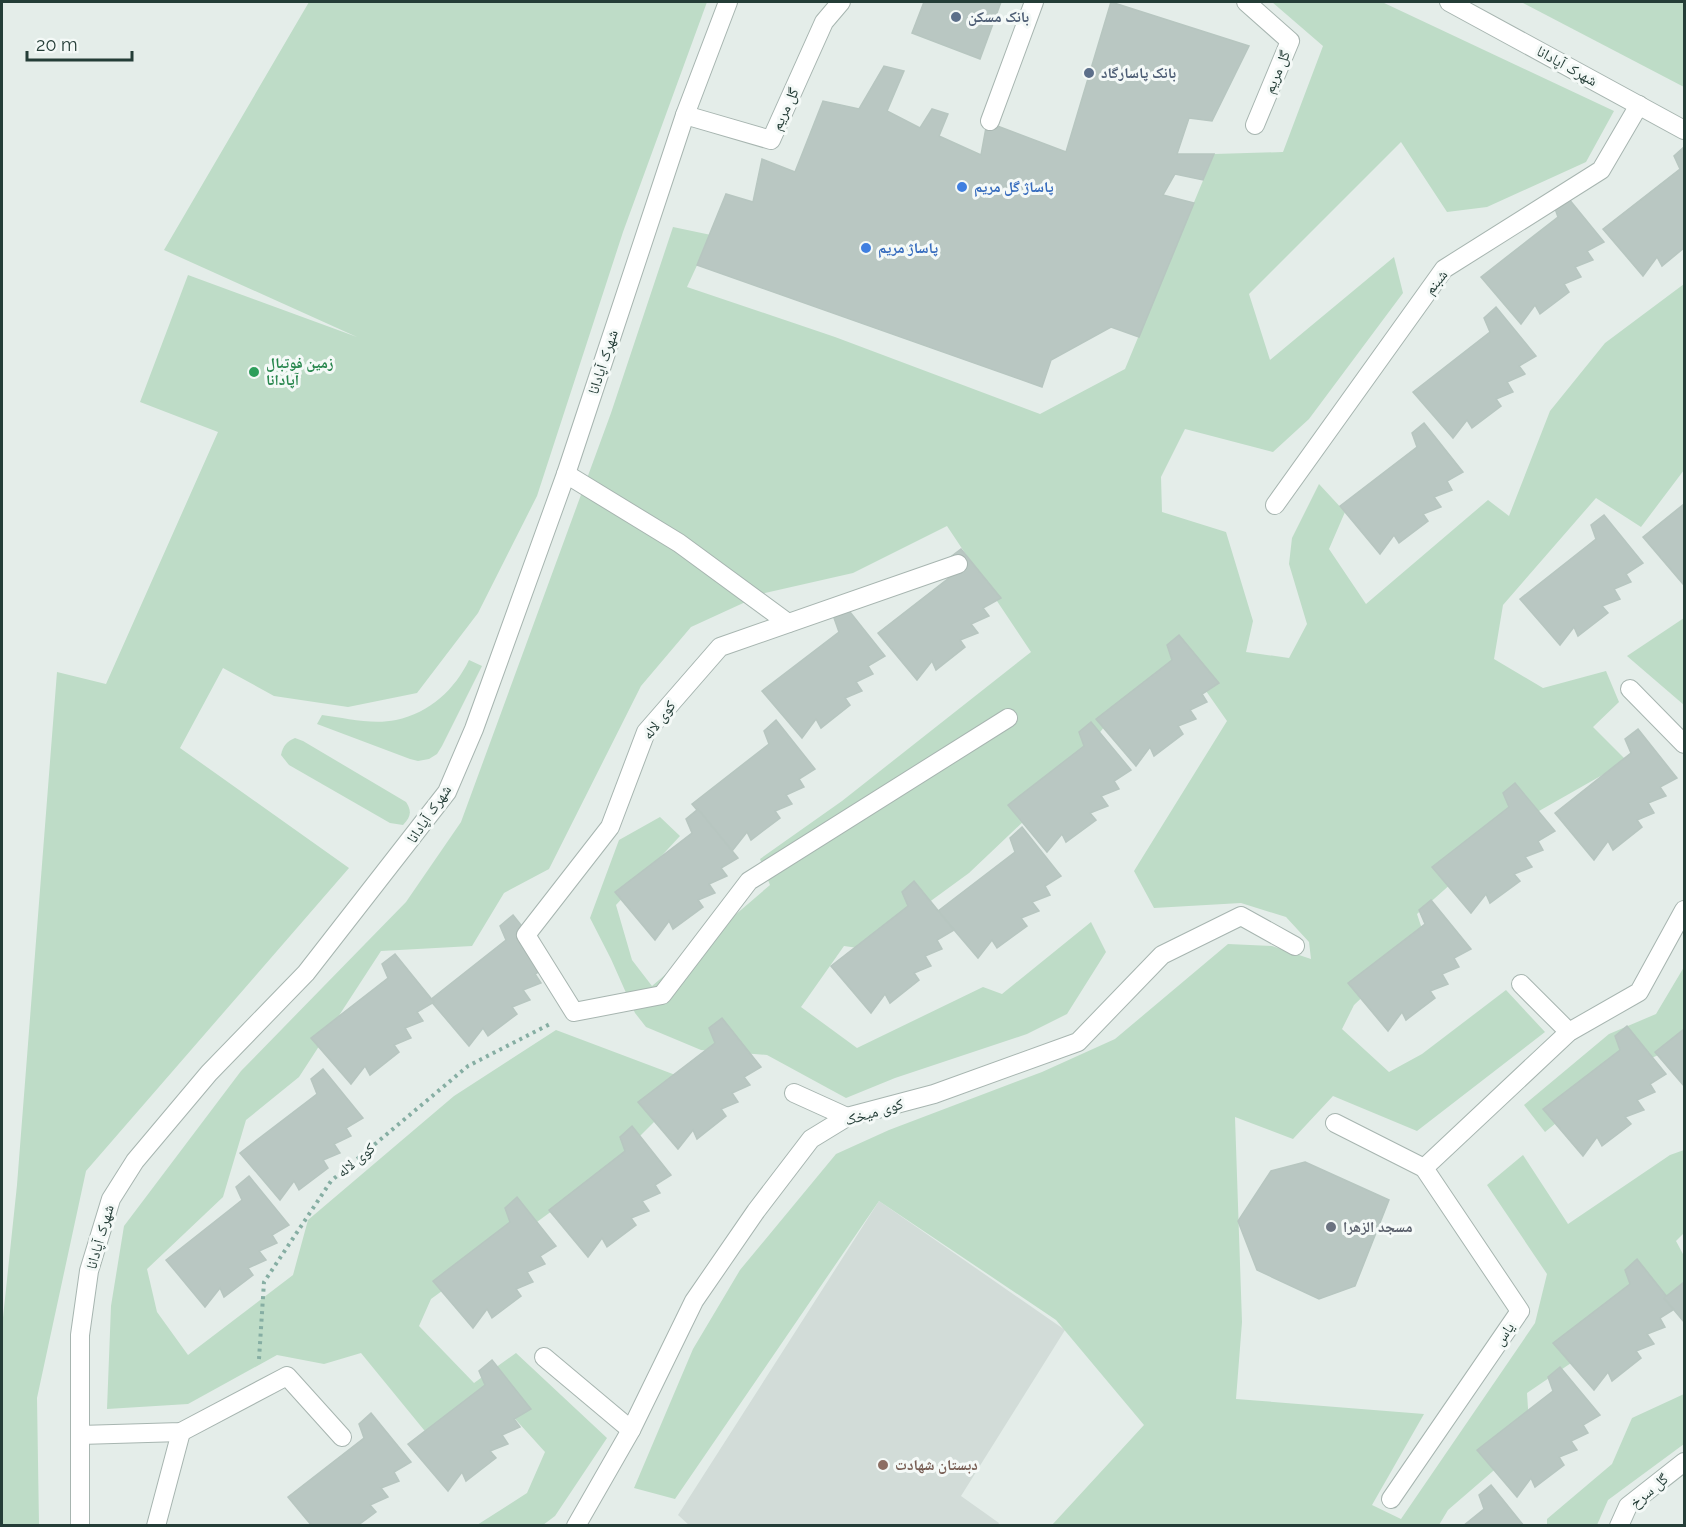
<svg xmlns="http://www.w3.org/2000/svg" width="1686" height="1527" font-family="Raleway,'Noto Naskh Arabic',sans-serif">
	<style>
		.built { fill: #d2dcd8 }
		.green { fill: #bedcc7 }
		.building { fill: #b9c7c2; stroke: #b7c6c0; stroke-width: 1.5 }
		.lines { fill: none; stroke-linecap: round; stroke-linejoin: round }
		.minor-casing { stroke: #a7b5b0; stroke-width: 20 }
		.path { stroke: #86aea3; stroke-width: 4; stroke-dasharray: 3 4.5; stroke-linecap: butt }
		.minor { stroke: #fff; stroke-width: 18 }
		.service-dot { fill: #5c6f8a; stroke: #f4f9f7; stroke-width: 2 }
		.shop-dot { fill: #3f7fe0; stroke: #f4f9f7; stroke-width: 2 }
		.leisure-dot { fill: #2e9e5b; stroke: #f4f9f7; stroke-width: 2 }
		.worship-dot { fill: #6b7280; stroke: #f4f9f7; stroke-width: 2 }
		.education-dot { fill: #8d6e63; stroke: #f4f9f7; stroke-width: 2 }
		.labels { text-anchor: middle; stroke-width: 6; stroke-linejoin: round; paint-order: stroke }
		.service-label { font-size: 15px; font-weight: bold; fill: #4e5e75; stroke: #f4f9f7; text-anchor: start }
		.street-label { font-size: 15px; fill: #243d37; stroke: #f4f9f7 }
		.shop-label { font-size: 15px; font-weight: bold; fill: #366cbe; stroke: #f4f9f7; text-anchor: start }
		.leisure-label { font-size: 15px; font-weight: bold; fill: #27864d; stroke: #f4f9f7; text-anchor: start }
		.worship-label { font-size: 15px; font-weight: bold; fill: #5b616d; stroke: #f4f9f7; text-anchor: start }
		.education-label { font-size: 15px; font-weight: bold; fill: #785e54; stroke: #f4f9f7; text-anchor: start }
	</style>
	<rect width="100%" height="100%" fill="#e4ede9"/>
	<path class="built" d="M879,1201l186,129 -104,166 38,27 -1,2 -308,1 -12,-11z"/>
	<g class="green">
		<path d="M309,2h398l-84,230 -86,264 -59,117 -61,80 -69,14 -74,-11 -51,-28 -43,80 169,120 -263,303 -49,227 2,127h-37v-198l15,-142 40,-513 49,12 112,-252 -78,-30 48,-127 169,62 -193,-87z"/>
		<path d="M1272,2h110l232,109 -28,51 -99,45 -40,5 -46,-70 -152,152 21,66 124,-103 9,36 -94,126 -36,33 -88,-23 -24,48 1,35 64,20 27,89 -7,31 43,6 18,-34 -18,-60 3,-26 27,-54 26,28 -16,37 37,55 122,-104 21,16 41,-105 55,-68 79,-59v186l-43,57 -45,-29 -93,107 -9,54 49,29 63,-17 13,31 -26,25 34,34 -88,50 -60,48 -62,55 8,24 -71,67 -12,24 47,43 33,-18 84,-64 39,42 -128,99 -84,-35 -40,43 -58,-22 7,205 -6,77 188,15 -52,91 29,14 134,-196 12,-49 -60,-89 36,-30 45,69 102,-69 14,-5v83l-8,8 8,15v30l-157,107 3,46 -82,71 -9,15h-387l92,-100 -88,-105 -177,-119 -204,298 -41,-11 59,-139 47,-79 96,-116 53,-24 153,-58 73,-33 113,-95 44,2 39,13 -2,-17 -23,-25 -45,-14 -87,5 -20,-37 93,-150 -44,-63 -66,53 -73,91 -75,71 -104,76 -21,-3 -43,61 56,41 126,-61 19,7 89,-72 15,30 -39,62 -40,20 -132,44 -49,20 -79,-43 -66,-5 -55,-23 -11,-14 -24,-54 -21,-41 29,-78 41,-23 20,19 -64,69 16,55 20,26 118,-101 -10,-26 82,-58 189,-149 -84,-126 -94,47 -88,20 -74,34 -50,59 -92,183 -45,24 -32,53 -91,5 -82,126 -53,43 -23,77 -76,72 10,43 31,43 105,-80 15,-55 146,-124 102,-66 138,52 -94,94 -169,123 -12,27 55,57 42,-30 91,85 -52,78 -12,9h-66l50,-32 18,-41 -47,-52 -65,41 -72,-88 -37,11 -47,-9 -89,49 -81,5 4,-103 13,-80 117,-155 165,-169 55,-80 150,-409 62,-186 38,8 -24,52 148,50 205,77 85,-45 89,-215 69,-2 40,-106z"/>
		<path d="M1521,2h163v85z"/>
		<path d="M1684,618v87l-57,-49z"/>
		<path d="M469,660l13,6 -40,80 -5,8 -8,5 -11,2 -8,-2 -93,-35 5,-9c23,3 50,10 74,5 34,-7 59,-31 73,-60z"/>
		<path d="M295,738l8,3 103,61c6,9 5,15 -3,23l-13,-2 -101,-58 -8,-10c2,-9 5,-13 14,-17z"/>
		<path d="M1684,967v77l-65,28 -74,60 -21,-27 85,-71 47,-20z"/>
		<path d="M1684,1394v50l-76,56 -11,25h-50v-6l65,-55 20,-46z"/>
	</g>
	<g class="building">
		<path d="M924,2h77l-21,57 -68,-26z"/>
		<path d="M1111,2l138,44 -37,75 -23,-3 -12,36h37l-11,26 -28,-6 -12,21 31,8 -55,134 -28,-10 -60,33 -9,27 -345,-122 29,-71 27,8 9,-43 33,13 28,-71 36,8 25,-43 20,5 -17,40 33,17 12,-19 16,5 -9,22 42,19 6,-33 79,30z"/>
		<path d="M1684,147v101l-22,18 -5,-9 -14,19 -40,-47 77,-60 -6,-13z"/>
		<path d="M1564,193l40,49 -17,9 6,9 -18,7 6,10 -17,7 5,8 -29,22 -5,-9 -14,19 -40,-47 77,-60 -5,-14z"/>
		<path d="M1496,307l40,49 -17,10 6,8 -18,8 6,10 -17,7 5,7 -29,22 -5,-8 -14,18 -40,-46 77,-60 -6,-14z"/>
		<path d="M1424,423l39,49 -16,9 5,9 -18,7 7,10 -18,7 5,7 -29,22 -5,-8 -14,19 -40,-48 77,-59 -5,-14z"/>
		<path d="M1684,504v77l-1,3 -40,-47z"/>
		<path d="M1604,515l39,48 -17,11 5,8 -17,7 6,10 -18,7 6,7 -30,23 -4,-9 -14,18 -40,-46 76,-60 -5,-14z"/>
		<path d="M961,549l40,49 -18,10 6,8 -18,8 7,9 -18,7 5,7 -29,23 -4,-9 -15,19 -39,-47 76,-59 -6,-15z"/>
		<path d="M846,607l39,49 -17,10 5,8 -17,8 6,9 -17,7 5,7 -29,23 -5,-9 -14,19 -40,-47 77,-59 -5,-14z"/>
		<path d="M1179,635l40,48 -17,11 5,8 -17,8 6,9 -18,7 5,8 -29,22 -4,-9 -14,19 -40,-47 76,-59 -5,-15z"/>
		<path d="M776,720l39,49 -16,10 5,8 -18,8 6,9 -17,7 5,7 -29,22 -4,-8 -15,19 -40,-47 77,-60 -5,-13z"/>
		<path d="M1091,722l40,48 -17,11 5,8 -18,7 7,10 -18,7 6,7 -30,22 -4,-8 -15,18 -39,-47 76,-59 -5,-14z"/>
		<path d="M1638,729l39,49 -17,9 6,9 -18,7 6,10 -17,7 5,7 -29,23 -5,-9 -14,19 -39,-47 76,-60 -6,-14z"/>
		<path d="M1515,783l40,48 -17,10 5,9 -18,7 7,10 -18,7 6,7 -30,22 -4,-9 -15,19 -39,-46 77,-60 -6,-14z"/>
		<path d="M698,809l40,49 -17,10 6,8 -18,8 6,9 -17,7 5,7 -30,22 -4,-8 -14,19 -40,-48 77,-59 -6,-14z"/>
		<path d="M1022,827l39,49 -16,10 5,9 -18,7 7,9 -18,7 6,8 -30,22 -5,-8 -14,18 -40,-47 77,-59 -5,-14z"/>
		<path d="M914,881l40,49 -17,10 5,9 -17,7 6,10 -17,7 5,7 -29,23 -5,-9 -14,19 -40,-47 77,-60 -6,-14z"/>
		<path d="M1431,900l40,49 -17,9 5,9 -17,7 6,10 -18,7 5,7 -29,22 -4,-8 -14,19 -40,-48 77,-59 -6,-14z"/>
		<path d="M513,915l39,49 -17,10 6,9 -18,7 7,10 -18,7 5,7 -29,22 -5,-8 -14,18 -39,-46 76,-60 -6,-14z"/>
		<path d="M395,954l39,48 -17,10 6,9 -18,7 6,10 -17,7 5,7 -29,23 -5,-9 -14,18 -40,-46 77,-60 -6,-14z"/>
		<path d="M722,1018l39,49 -17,10 6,8 -18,8 6,9 -17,7 5,7 -29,23 -4,-9 -15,19 -40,-47 77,-59 -6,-15z"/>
		<path d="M1627,1026l39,48 -16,10 5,8 -18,8 7,10 -19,7 6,7 -29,22 -5,-9 -14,19 -40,-47 77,-59 -5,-14z"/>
		<path d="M1684,1029v57l-29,-34z"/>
		<path d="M323,1069l40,49 -17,10 5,8 -17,8 6,9 -17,7 5,8 -29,22 -5,-9 -14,19 -40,-47 77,-59 -6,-15z"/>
		<path d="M632,1126l39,49 -16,10 5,8 -18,8 7,10 -18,7 5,7 -29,22 -5,-9 -14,19 -39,-47 76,-59 -5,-14z"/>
		<path d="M1305,1162l84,38 -34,86 -36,13 -62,-29 -19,-49 33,-50z"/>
		<path d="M249,1176l40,49 -17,10 5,8 -18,8 7,9 -18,8 5,7 -29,22 -4,-9 -15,19 -39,-47 76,-60 -6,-13z"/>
		<path d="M517,1197l39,49 -16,10 5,8 -18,8 6,10 -17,7 5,7 -29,22 -5,-9 -14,19 -40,-47 77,-59 -5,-14z"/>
		<path d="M1637,1259l39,49 -16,10 5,9 -18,7 7,10 -18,7 5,7 -29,23 -4,-9 -14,18 -41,-47 77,-59 -5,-14z"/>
		<path d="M1684,1282v40l-20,-24z"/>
		<path d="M492,1360l39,49 -17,10 6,8 -18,8 6,9 -18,7 6,7 -30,23 -4,-9 -14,19 -40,-47 77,-59 -6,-14z"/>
		<path d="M1560,1367l40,48 -17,10 5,8 -17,8 6,9 -18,7 5,8 -29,22 -4,-9 -14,19 -40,-47 76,-59 -5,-14z"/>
		<path d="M371,1413l40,49 -17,10 5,9 -18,7 7,9 -18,8 6,7 -19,14h-45l-24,-29 76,-59 -5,-14z"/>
		<path d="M1491,1485l33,41h-61l21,-17 -5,-14z"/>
	</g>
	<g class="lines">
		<defs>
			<g id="minor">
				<path d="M1246,2l44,39 -35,84"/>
				<path d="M1449,2l235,128"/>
				<path d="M685,115l86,25 53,-118 17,-20"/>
				<path d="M990,121l44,-119"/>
				<path d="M566,474l113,69 109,80"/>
				<path d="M1275,505l169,-236 157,-99 38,-65"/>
				<path d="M958,564l-238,83 -74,85 -36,95 -84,108 48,77 88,-17 87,-114 259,-163"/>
				<path d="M1630,689l54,55"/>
				<path d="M1521,984l48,48"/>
				<path d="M794,1093l53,24"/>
				<path d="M1335,1123l89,45 96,143 -129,188"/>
				<path d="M1424,1168l145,-136 70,-40 45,-82"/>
				<path d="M544,1357l87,73"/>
				<path d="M80,1435l101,-3 106,-56 55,61"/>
				<path d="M80,1526v-191l9,-64 22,-72 24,-38 74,-88 97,-100 141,-181 27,-63 92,-255 119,-359 43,-113"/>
				<path d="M156,1526l25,-94"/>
				<path d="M576,1526l55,-96 63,-129 62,-90 55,-72 36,-22 87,-23 144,-52 84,-87 79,-39 54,30"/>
				<path d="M1619,1526l9,-20 56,-44"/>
			</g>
		</defs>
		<use href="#minor" class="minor-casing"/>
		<path class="path" d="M259,1359l5,-77 67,-101 137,-115 82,-42"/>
		<use href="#minor" class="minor"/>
	</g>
	<g class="service-dot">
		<circle cx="956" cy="17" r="6"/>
		<circle cx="1089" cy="73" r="6"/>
	</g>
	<g class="shop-dot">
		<circle cx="962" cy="187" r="6"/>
		<circle cx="866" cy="248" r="6"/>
	</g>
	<circle class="leisure-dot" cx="254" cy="372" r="6"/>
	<circle class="worship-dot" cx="1331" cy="1227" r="6"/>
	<circle class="education-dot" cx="883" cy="1465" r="6"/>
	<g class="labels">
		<g class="service-label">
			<text x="968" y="22">بانک مسکن</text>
			<text x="1101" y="78">بانک پاسارگاد</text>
		</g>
		<g class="street-label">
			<text transform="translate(1567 66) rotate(29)" y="5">شهرک آپادانا</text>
			<text transform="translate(1277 72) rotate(-67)" y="5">گل مریم</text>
			<text transform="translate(785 109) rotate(-65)" y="5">گل مریم</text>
			<text transform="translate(1436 282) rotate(-51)" y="5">شبنم</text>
			<text transform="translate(603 362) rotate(-72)" y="5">شهرک آپادانا</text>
			<text transform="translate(659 720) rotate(-53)" y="5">کوی لاله</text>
			<text transform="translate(429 814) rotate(-56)" y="5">شهرک آپادانا</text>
			<text transform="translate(874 1112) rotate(-17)" y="5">کوی میخک</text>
			<text transform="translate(356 1160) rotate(-40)" y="5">کوی لاله</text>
			<text transform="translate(100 1237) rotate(-74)" y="5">شهرک آپادانا</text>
			<text transform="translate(1504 1334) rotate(-56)" y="5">یاس</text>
			<text transform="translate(1649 1491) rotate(-40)" y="5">گل سرخ</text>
		</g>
		<g class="shop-label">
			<text x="974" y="192">پاساژ گل مریم</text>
			<text x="878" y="253">پاساژ مریم</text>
		</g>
		<g class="leisure-label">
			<text x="266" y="368">زمین فوتبال<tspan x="266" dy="17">آپادانا</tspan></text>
		</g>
		<g class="worship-label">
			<text x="1343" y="1232">مسجد الزهرا</text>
		</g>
		<g class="education-label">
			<text x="895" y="1470">دبستان شهادت</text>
		</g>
	</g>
	<rect width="1686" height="1527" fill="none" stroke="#243d37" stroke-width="6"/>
	<path d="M27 51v9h105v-9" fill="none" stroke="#243d37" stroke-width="3"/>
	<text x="36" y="51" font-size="18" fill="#243d37" stroke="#f4f9f7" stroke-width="4.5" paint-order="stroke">20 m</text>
</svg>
